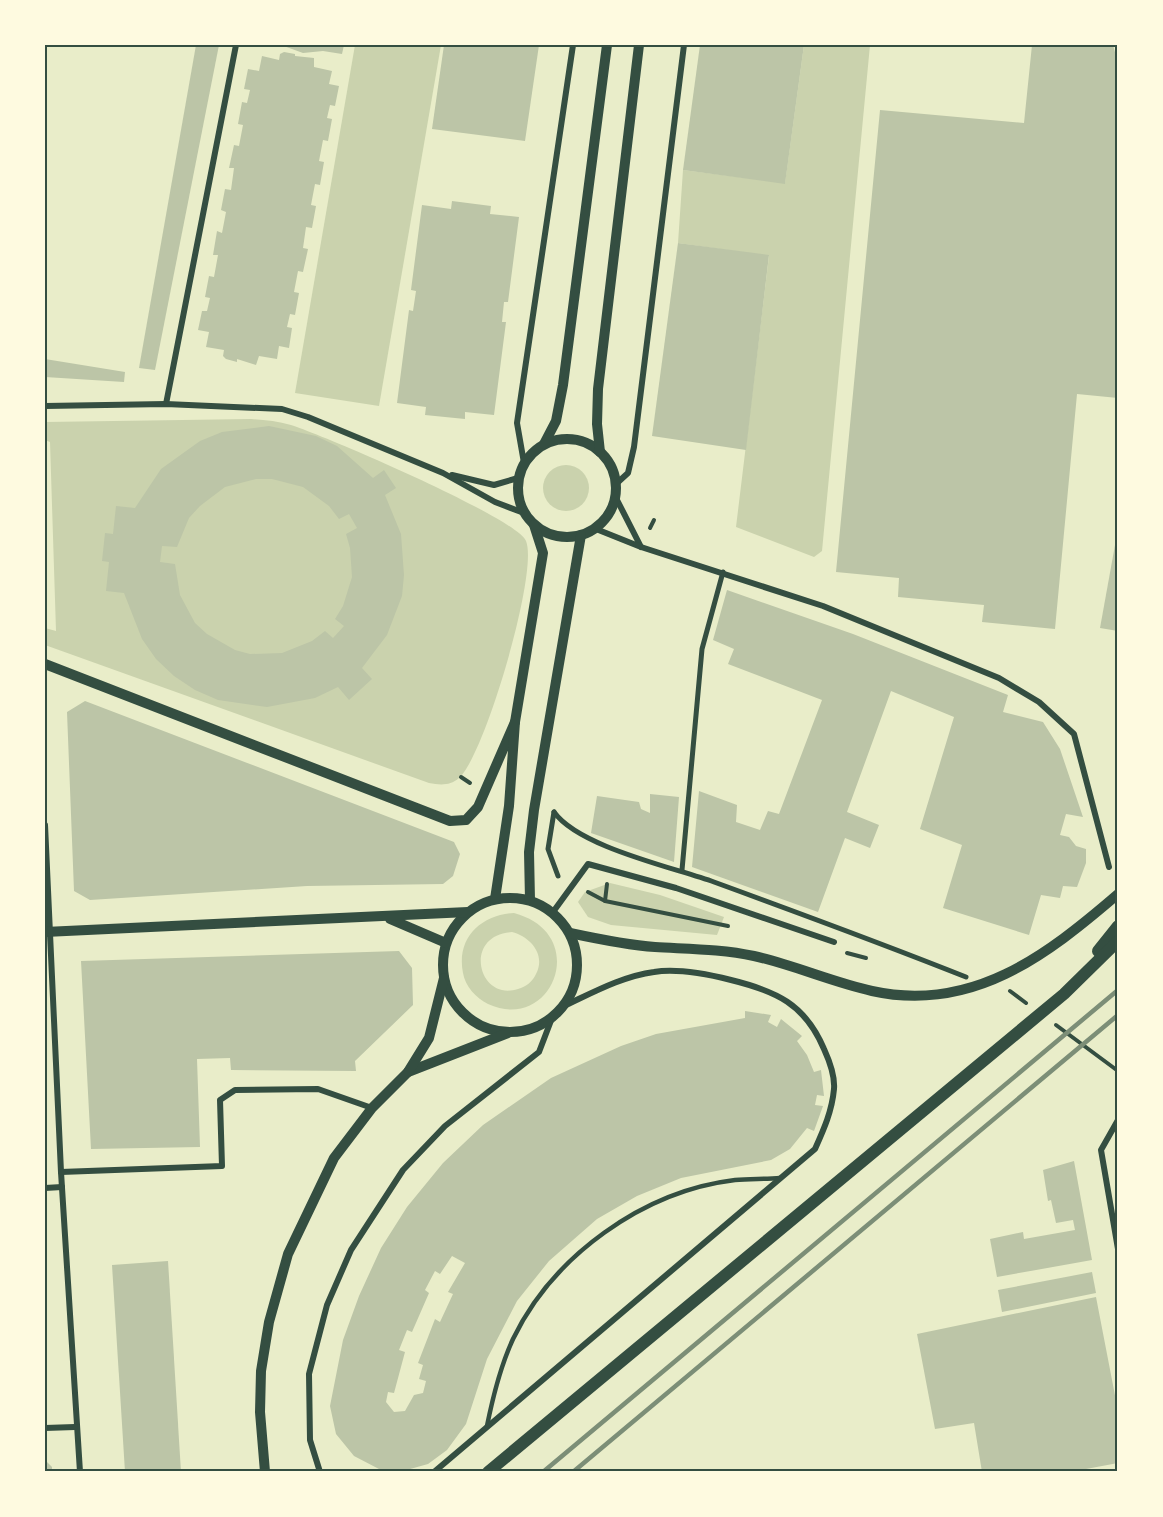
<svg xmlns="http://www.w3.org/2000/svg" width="1163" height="1517" font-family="Arial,sans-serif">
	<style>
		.green { fill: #cad2ad; fill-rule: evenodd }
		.building { fill: #bcc5a7; fill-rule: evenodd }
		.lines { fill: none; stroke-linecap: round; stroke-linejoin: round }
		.path { stroke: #344e41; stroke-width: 4 }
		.service { stroke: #344e41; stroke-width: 4.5 }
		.pedestrian { stroke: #344e41; stroke-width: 5 }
		.minor { stroke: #344e41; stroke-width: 6 }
		.tertiary { stroke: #344e41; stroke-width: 10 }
		.secondary { stroke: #344e41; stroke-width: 12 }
		.rail { stroke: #7c8e77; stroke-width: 4.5 }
		.neatline { fill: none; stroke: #344e41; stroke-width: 2 }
	</style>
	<rect width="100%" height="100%" fill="#e9edc9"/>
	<g class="green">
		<path d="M355,45h86l-62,361 -84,-13z"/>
		<path d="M804,45h66l-48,506 -8,6 -78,-30 33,-271 -91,-13 5,-73 102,13z"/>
		<path d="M251,419c13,1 27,2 40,6 32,10 226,93 235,116 13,31 -42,216 -67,237 -9,8 -19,7 -30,5l-384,-138v-17l11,3 -6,-189 -5,-2v-18z"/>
		<circle cx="566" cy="488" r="23"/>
		<path d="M610,883l50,12 64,22 -7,18 -106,-10 -23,-8 -10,-15 7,-10z"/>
		<path d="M514,913c78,21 38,121 -26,91 -12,-6 -23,-18 -25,-31 -7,-35 18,-58 51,-60zM512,932c19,5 34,23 24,42 -3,7 -10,13 -18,15 -40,13 -56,-54 -6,-57z"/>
	</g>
	<g class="building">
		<path d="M196,45h23l-64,325 -16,-2z"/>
		<path d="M281,45h63l-2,9 -19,-3 -20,2z"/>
		<path d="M444,45h95l-14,96 -93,-12z"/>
		<path d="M700,45h104l-19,139 -102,-14z"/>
		<path d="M1032,45h81l5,18v335l-41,-4 -22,235 -73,-7 2,-17 -86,-8 1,-19 -63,-6 44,-462 144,13z"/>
		<path d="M284,52l11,2v2l19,2v9l18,4 -3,13 10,2 -4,20 -5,-1 -3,13 5,1 -4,22 -5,-1 -4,21 5,1 -4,23 -5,-1 -4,21 5,1 -4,22 -6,-1 -3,21 5,1 -5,23 -5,-1 -4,21 5,1 -4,22 -5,-1 -3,13 5,1 -3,20 -10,-2 -2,13 -18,-3 -3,9 -19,-6v3l-11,-3 -3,-3 1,-6 -18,-3 3,-15 -11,-2 4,-19h5l3,-13 -5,-1 4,-21 5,1 4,-22h-5l4,-24 5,2 4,-21 -5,-2 4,-21 6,1 3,-22h-5l5,-23 5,1 4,-21 -5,-1 4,-22 5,1 3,-13 -6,-1 4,-20 11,2 3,-15 17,4 1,-6z"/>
		<path d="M452,201l39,5 -1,8 29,3 -11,85h-4l-2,20h4l-12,93 -29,-3v7l-40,-4 1,-8 -29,-4 12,-93 4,1 3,-20 -5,-1 11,-85 29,4z"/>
		<path d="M678,243l91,12 -23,195 -94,-14z"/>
		<path d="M45,359l80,13 -1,10 -79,-5z"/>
		<path d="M269,426l47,10 21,10 36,32 11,-8 12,18 -11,7 16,39 3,41 -2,21 -15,39 -25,33 10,11 -23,21 -11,-13 -23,11 -48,9 -49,-7 -23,-10 -21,-14 -18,-17 -14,-20 -18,-46 -18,-2 3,-29 -7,-1 3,-28 8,1 3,-28 19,2 26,-39 39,-28 22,-9zM256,479h16l31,8 26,19 10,13 10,-5 8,14 -11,6 4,14 2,29 -9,29 -8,13 9,7 -11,12 -8,-7 -13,10 -30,12 -32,1 -15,-4 -28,-16 -12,-11 -15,-28 -5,-31 -15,-2 2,-16 15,1 12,-29 11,-12 25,-19z"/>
		<path d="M1117,534h1v97l-18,-3z"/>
		<path d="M727,590l126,44 155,61 -5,17 40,10 17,27 23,68 -17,-3 -6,21 9,2 7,9 10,3v14l-9,24 -14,-1 -3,12 -19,-3 -12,40 -86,-27 19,-63 -42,-16 34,-112 -63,-26 -44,121 32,13 -9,23 -25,-10 -27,74 -126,-45 7,-76 38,14 -1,17 24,8 8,-19 11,3 43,-114 -94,-36 6,-15 -21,-9z"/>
		<path d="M85,701l369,141 6,12 -7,22 -10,8 -136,2 -217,14 -16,-9 -7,-179z"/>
		<path d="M650,794l29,3 -5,65 -83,-29 6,-37 42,6 2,7 9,4z"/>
		<path d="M399,951l13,17 1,37 -58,56 1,10 -125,-1 -1,-12 -33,1 3,88 -109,2 -10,-188z"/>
		<path d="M745,1011l26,4 -3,7 9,5 4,-8 21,17 -5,5 10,14 7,17 7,-2 3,26 -7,-1 -2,10 8,1 -9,25 -7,-3 -17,21 -19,11 -90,18 -44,18 -40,23 -48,42 -32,40 -30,58 -21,65 -19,26 -19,14 -25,7 -24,-2 -25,-13 -18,-22 -6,-28 13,-66 16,-44 22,-48 26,-41 36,-44 40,-38 68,-47 70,-32 35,-12 89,-16zM452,1256l13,7 -17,29 5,2 -13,28 -5,-3 -17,44 5,2 -4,14 7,2 -3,12 -9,2 -9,16 -11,1 -8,-10 2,-10 6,1 11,-41 -6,-2 8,-20 5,2 17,-39 -4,-3 10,-19 5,3z"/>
		<path d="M1074,1161l18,99 -95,17 -7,-38 33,-7 1,7 51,-9 -2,-10 -17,3 -5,-23 -3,1 -5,-31z"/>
		<path d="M168,1261l13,211h-56l-13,-207z"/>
		<path d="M1092,1272l4,21 -94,19 -4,-22z"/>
		<path d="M1096,1297l22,114v52l-48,9h-88l-8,-49 -39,6 -18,-95z"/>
		<path d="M45,1460l7,7v5h-7z"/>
	</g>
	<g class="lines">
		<g class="path">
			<path d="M650,528l4,-8"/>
			<path d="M461,777l9,6"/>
			<path d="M588,892l17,9 123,25"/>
			<path d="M605,901l2,-17"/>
			<path d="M847,953l19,5"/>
			<path d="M1010,991l16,12"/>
			<path d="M1056,1025l62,46"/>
		</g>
		<path class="service" d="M487,1426c6,-30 13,-59 26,-87 40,-83 130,-148 222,-159 15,-1 30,-1 45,-2"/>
		<g class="pedestrian">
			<path d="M554,812c25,35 118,55 160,70 85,31 169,62 252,95"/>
			<path d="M554,812l-6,37 10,27"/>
			<path d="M682,870l20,-221 21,-77"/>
		</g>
		<g class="minor">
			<path d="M166,404l70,-359"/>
			<path d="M45,406l121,-2 116,5 26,8 135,56 52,29 29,11"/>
			<path d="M524,463l-7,-40 56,-378"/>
			<path d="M452,475l42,10 24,-7"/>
			<path d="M616,484l12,-11 6,-26 50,-402"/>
			<path d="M615,496l26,51"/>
			<path d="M596,529l45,18 182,59 176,72 40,24 35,32 35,133"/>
			<path d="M45,825l16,347 19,300"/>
			<path d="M553,912l35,-48 88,24 158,54"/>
			<path d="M1118,1120l-17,30 17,99"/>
			<path d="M61,1172l161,-6 -2,-66 15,-10 83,-1 54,19"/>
			<path d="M45,1188l17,-1"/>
			<path d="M45,1428l30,-1"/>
			<path d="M320,1472l-10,-32 -1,-66 18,-69 24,-55 52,-80 42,-44 94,-74 13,-34"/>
			<path d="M434,1472l381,-323c9,-20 17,-38 19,-60 1,-12 -5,-29 -10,-40 -19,-45 -48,-58 -93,-69 -24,-6 -53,-12 -77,-8 -31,4 -62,21 -90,34"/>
		</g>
		<g class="tertiary">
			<circle cx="567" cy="488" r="49"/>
			<path d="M544,444l12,-23 7,-36 44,-340"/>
			<path d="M600,452l-3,-28 1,-35 41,-344"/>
			<path d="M45,664l405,157 16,-1 12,-13 37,-85"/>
			<circle cx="510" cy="965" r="67"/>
			<path d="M495,899l14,-93 6,-84 28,-169 -9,-28"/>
			<path d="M530,900l-1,-48 5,-42 47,-275"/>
			<path d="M390,919l56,24"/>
			<path d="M45,932l423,-20"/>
			<path d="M570,933c28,6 56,12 85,14 33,2 67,2 99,9 40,9 78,26 118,35 100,22 174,-35 246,-97"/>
			<path d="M408,1072l100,-39"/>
			<path d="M265,1472l-5,-60 1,-41 8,-49 19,-68 46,-96 38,-50 36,-36 21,-34 15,-60"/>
		</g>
		<g class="secondary">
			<path d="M1098,951l20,-25"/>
			<path d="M488,1472l576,-478 54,-53"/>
		</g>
		<g class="rail">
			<path d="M543,1472l575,-482"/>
			<path d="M573,1472l545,-457"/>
		</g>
	</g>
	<rect width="1163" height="1517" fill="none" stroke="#fefae0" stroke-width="93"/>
	<rect x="46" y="46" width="1070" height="1424" class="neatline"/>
</svg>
